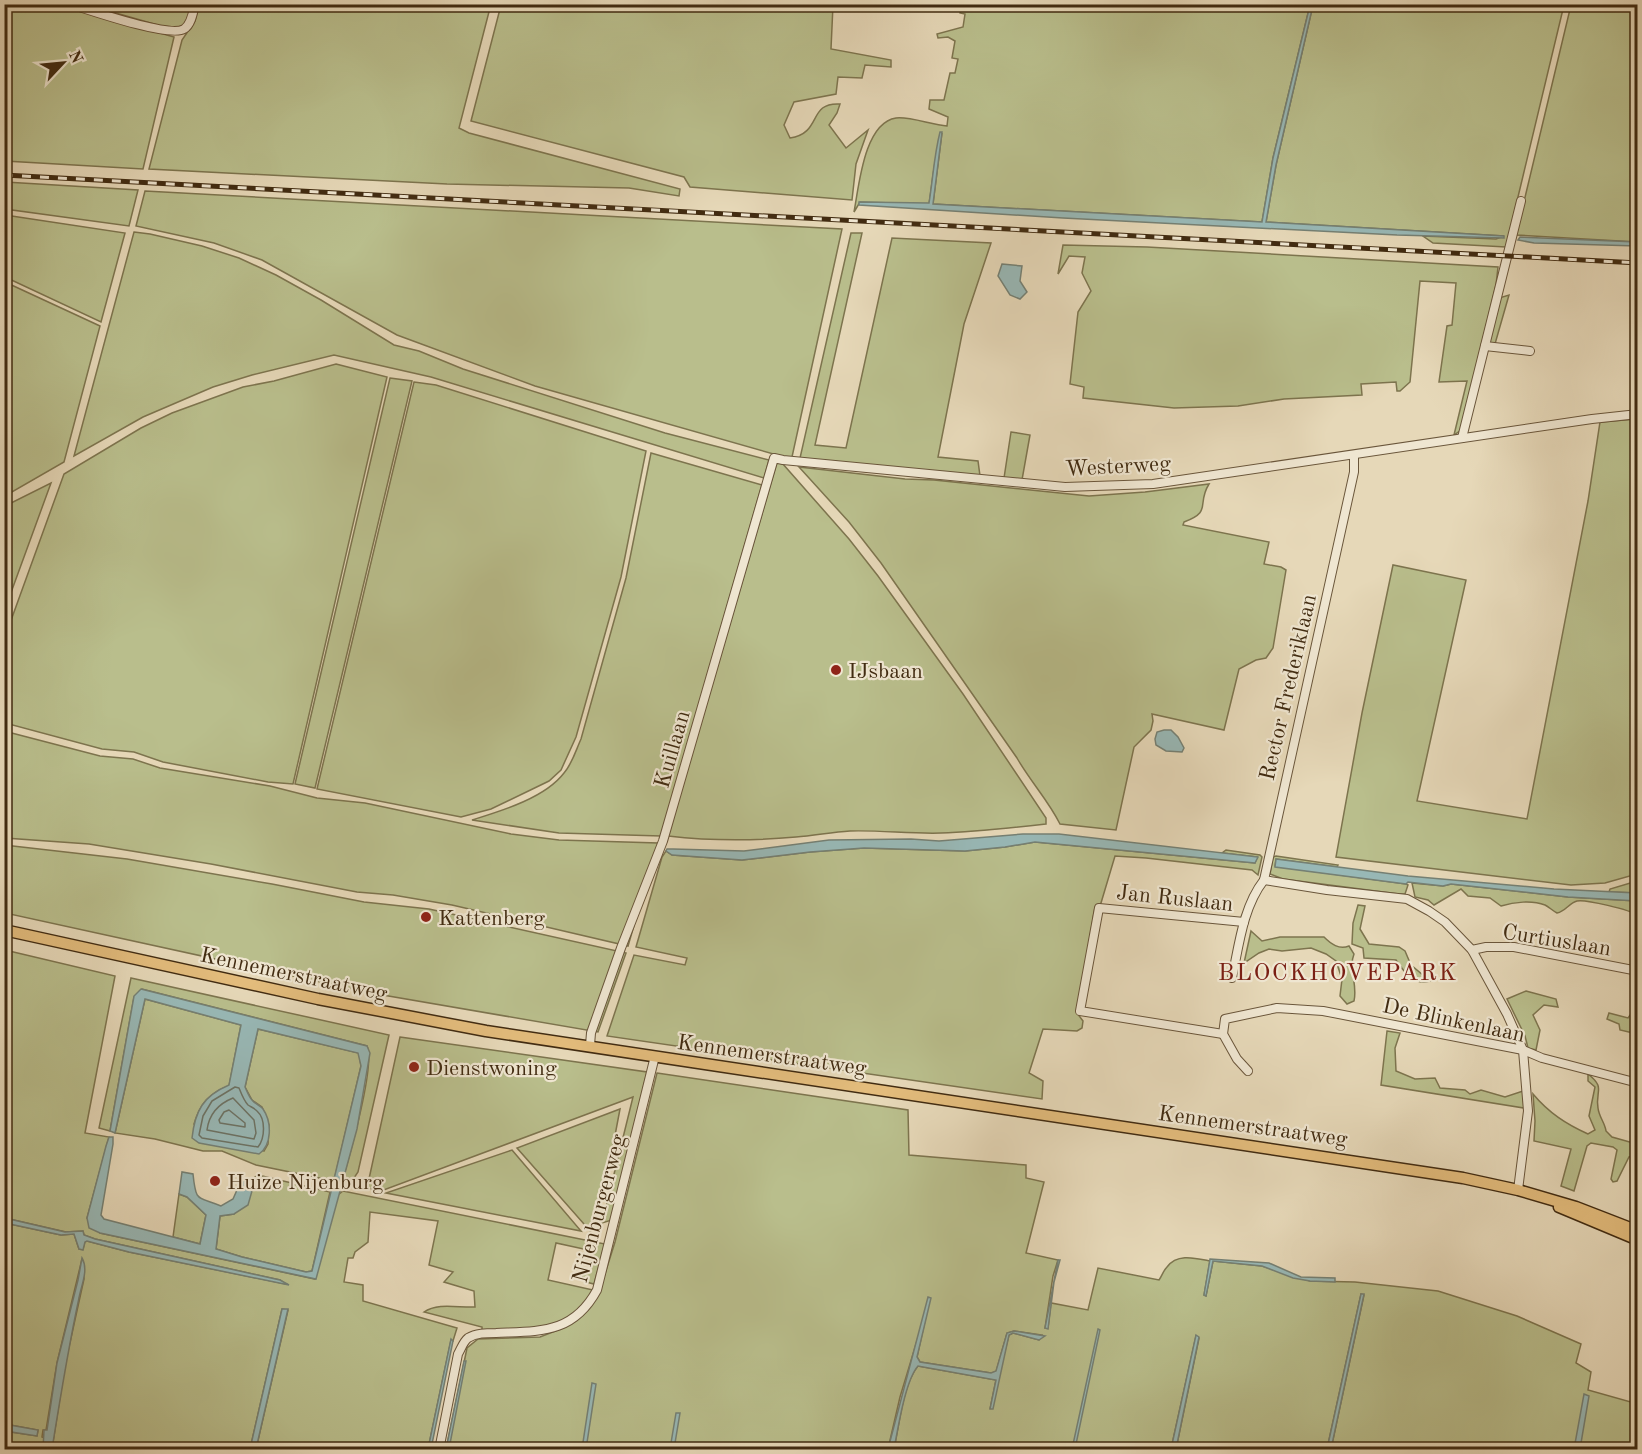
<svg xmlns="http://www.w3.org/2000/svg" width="1642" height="1454" font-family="'Old Standard TT',serif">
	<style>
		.green { fill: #b9be8c; stroke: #7d744e; stroke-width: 1.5 }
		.water { fill: #98b8b6; stroke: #758074; stroke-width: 1.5 }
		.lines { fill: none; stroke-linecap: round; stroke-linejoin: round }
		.shore { stroke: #6c7264; stroke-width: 1.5 }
		.minor-casing { stroke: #6a563b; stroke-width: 10 }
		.major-casing { stroke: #412b11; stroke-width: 13 }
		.minor { stroke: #efe6d1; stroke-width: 8 }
		.major { stroke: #e3bc7c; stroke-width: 10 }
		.rail-casing { stroke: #412b11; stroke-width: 5 }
		.rail { stroke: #efe6d1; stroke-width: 3; stroke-dasharray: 9; stroke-linecap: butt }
		.poi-dot { fill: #8f2418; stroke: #efe6d1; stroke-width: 2 }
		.labels { text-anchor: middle; stroke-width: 4.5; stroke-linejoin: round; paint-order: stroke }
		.street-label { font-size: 22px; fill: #412b11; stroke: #efe6d1 }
		.poi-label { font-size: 22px; fill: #412b11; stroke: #efe6d1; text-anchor: start }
		.neighbourhood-label { font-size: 24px; letter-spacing: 1.5px; fill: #7a1f14; stroke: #efe6d1 }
	</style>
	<rect width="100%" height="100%" fill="#e6d8b8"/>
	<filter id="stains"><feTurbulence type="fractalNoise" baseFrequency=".00333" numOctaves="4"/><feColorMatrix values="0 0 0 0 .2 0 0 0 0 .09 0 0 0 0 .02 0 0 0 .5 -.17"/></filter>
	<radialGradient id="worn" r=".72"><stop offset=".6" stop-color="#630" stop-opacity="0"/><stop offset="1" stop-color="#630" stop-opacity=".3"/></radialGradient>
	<g class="green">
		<path d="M491,4l-32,124 10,5 211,56 -1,7 -50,-8 -182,-4 -298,-15 33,-129 13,-19 4,-16z"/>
		<path d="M4,5h57l113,32 -31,132 -138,-8z"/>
		<path d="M88,5h104l-3,11 -8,12 -20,-2z"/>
		<path d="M501,5h332l-2,44 60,11v7l-26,-2 -3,13 -24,-1 -2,17 -42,8 -10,23 6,13c33,-5 17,-36 50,-34l-3,9 -8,12 17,23 22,-18 -12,34 -4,36 -162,-13 -6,-10 -213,-56z"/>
		<path d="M961,5h349l-37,153 -11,64 -329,-18 9,-71c-8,23 -9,46 -13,71l-69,-2 -6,10c5,-26 10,-89 42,-94 13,-2 36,7 51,8l1,-9 -19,-8 1,-9h14l6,-27h5l3,-14 -6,-1 3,-17 -7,-4 -10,1 -1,-4 26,-7 2,-13 -5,-1z"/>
		<path d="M1313,5h251l-58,242 -73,-4 -10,-7 73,3 8,-3 -238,-14 10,-57z"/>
		<path d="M1571,5h66v237l-121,-7z"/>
		<path d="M5,182l133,8 -9,36 -124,-17z"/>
		<path d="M145,191l697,38 -50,228h-8l-249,-71 -138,-51 -135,-75 -48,-17 -78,-17z"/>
		<path d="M5,215l120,18 -24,89 -96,-45z"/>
		<path d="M134,232l16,2 52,12 37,12 37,17 45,25 73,45 25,6 44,18 202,64 104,27 -5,18 -333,-101 -97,-22 -82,20 -39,12 -70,30 -69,39z"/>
		<path d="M851,233h11l-47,212 31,3 46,-210 99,5 -27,81 -26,133 40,4 2,15 -180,-18z"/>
		<path d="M1063,245l84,2 351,20 -2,18 -35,145 -7,5 13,-54 -28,1 8,-56 5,-1 4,-42 -36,-2 -10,101 -10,9h-3l-1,-9 -35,2 1,11 -78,4 -46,7 -64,2 -91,-10 1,-11 -14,-3 8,-72 13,-21 -9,-18 3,-16 -16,-1 -11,18z"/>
		<path d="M5,282l95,44 -36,136 -59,34z"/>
		<path d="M1509,295l-14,49 -7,-1 11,-45z"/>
		<path d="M336,364l51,13 -94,407 -25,-2 -105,-20 -29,-10 -32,-3 -97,-26v-86l59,-163 77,-46 31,-15 71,-26 31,-6z"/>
		<path d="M390,378l22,3 -97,407 -20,-4z"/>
		<path d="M414,382l22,3 210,66 -25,126 -45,160 -15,33 -12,11 -58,28 -30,8 -144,-28z"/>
		<path d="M1637,419v455l-32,9 -34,2 -235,-28 26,-144 31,-148 73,15 -49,221 110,18 61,-318 12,-79z"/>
		<path d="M1011,432l19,3 -8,45 -18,-2z"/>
		<path d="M651,453l111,32 -101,351 -102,-3 -87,-13c29,-9 73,-22 92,-47 8,-9 12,-23 17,-34l45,-161z"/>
		<path d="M777,462l5,1 67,76 29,37 85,118 83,124v6c-35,4 -70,8 -105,9 -30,1 -61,-3 -91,-2 -19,1 -36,5 -54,6 -43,4 -85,4 -128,-1z"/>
		<path d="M799,467l106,12 29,1 155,16 56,-4 64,-8c-13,21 4,27 -25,38l-1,3 86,17 -5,22 17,3 5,3 -13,78 -7,10 -10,2 -17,9 -15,61 -72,-16 1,7 -2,9 -17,17 -18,83 -56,-6c-12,-24 -30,-43 -43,-66l-136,-195 -32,-41z"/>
		<path d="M51,483l-46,126v-103z"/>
		<path d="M4,731l96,25 33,3 27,9 110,18 47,12 48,5 146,31 48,6 99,3 -30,103 -176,-41 -59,-10 -36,-3 -146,-28 -122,-20 -84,-6z"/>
		<path d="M1035,842l220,21 2,-6 -35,-4 4,-3 34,5 2,2 -4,18 -6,-5 -106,-12 -31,-2 -14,47 -6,4 -18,106 6,8 -1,7 -5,3 -34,-2 -14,44 14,8 -1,18 -435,-63 27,-81 51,10 2,-7 -51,-11 26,-90 4,-6 6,4 70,5 68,-8 54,-4 101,3 40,-4z"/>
		<path d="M4,845l123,14 145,25 92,18 65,7 197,44 -28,79 -227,-39 -366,-80z"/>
		<path d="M1276,856l62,9 -1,2 -61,-8 -1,7 131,18 2,1 -3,9h-6l-116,-15 -13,-5 3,-17z"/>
		<path d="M1637,881v12l-28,-1 1,-3z"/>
		<path d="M1412,883l31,3 8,-2 117,13 69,4v14c-6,-5 -52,-16 -60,-14 -8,2 -11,10 -20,12 -4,-2 -8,-6 -12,-8 -13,-5 -31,-3 -44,1l-11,-8 -22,-2 -7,-7 -27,16 -6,-5 -13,-3z"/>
		<path d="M1358,905l7,1 -5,23 9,15 30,3 6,4 6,14 19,16c-16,5 -26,-9 -34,-21l-32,-2 -1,-10 -11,-4 1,-21z"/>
		<path d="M1251,931l11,10 18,-4h44c7,7 15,13 25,9l5,8c-6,15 4,30 0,47l-7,3 -7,-8 2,-17 -6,-18 -10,-7 -15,-6 -29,3 -13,-2 -10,4 -15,10z"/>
		<path d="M5,950l110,26 -30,157 24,4 -22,81 13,15 215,46 23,-84 5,-4 262,53 -11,40 -8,-2 -6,-9 9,-3 4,-19 -37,-8 -8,37 45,10c-19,45 -71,39 -111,41v-4l-58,-15c14,-10 35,-4 51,-5l-1,-16 -30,-9 9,-10 -24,-7 9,-44 -68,-9 -2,30 -13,10 -2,6h-5l-4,24 19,3v16l94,27 -4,13 -2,-1 -23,109h-172l32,-139 -6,-1 -32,140h-198l13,-84 19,-86 -2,-20 -25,104 -11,67h-3l-1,7 3,1 -2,11h-38l-1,-18 33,5 1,-6 -33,-6v-201l56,12 13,-1 5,15h4l2,-8h2l42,11 157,32 -6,-4 -185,-41 -11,-4 -1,-4 -17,1 -61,-14z"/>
		<path d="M131,978l258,57 -31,137 -4,6 -10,5 -2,-1c7,-25 34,-116 25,-136l-225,-57 -8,8 -24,134 -11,-3z"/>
		<path d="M1526,991l30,8 2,8 -14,-2 -11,10 7,15 -4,20 -8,-2 -3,-12 -18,-37z"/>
		<path d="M145,999l96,26 -12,61c-20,7 -29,18 -35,38l70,27 4,-7 1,-19 -7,-18 -10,-7 -7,-13 13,-58 101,24 2,13 -27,115 -78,-16 -34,-14h-19l-48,-12 -40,-6z"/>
		<path d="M1609,1013l19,5 3,-4 6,2v21l-4,-4 -13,-3 -1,-6 -12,-5z"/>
		<path d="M1387,1031l13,2 -5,15 1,23 19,8 20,-1 5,10 25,2 5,4 11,-4 24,7 18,-6 1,17 -143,-23z"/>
		<path d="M400,1037l247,35 -35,148 -10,3 31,-126 -252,94 -14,-3z"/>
		<path d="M657,1073l251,37 1,45 117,10v13l18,4 -18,71 32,7 -5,16 -8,52h3l3,-25 37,7 10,-42 61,12c3,-4 4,-9 8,-13 10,-14 28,-9 43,-6l-6,34 2,1 7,-35 49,5 48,15 45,1 83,9 79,25 64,28 -5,19 15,9 -3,18 50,14 -1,45h-306l33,-154 -3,-1 -34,155h-151l23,-111 -3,-2 -25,113h-277c5,-22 9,-66 24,-83l78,14 -6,29 19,-74 4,-2 26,7 3,-5 -28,-4 -7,2 -11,39 -5,1 -71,-11 -3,-5 13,-59 -30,99 -12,52 -442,1 21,-102 11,-9 62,-2 26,-10 38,-50 11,-35z"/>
		<path d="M1588,1074c18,14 7,17 10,34 1,9 7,15 8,23l6,6 25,7v13l-4,-1 -4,1 -12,24 -4,1 -2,-3 6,-29 -4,-3 -22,-4 -4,3 -13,45 -13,-5 10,-37 -37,-8 1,-20 -2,-27c16,19 33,30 55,40l7,-4 -6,-14 6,-29 -7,-6z"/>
		<path d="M620,1109l-7,37 -22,86 -74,-84z"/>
		<path d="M512,1150l69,81 -195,-38z"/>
		<path d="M258,1175l72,17 -18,79 -6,1 -64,-15 -26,-8 4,-33 14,-2 20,-30 -5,-3z"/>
		<path d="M179,1194l8,3 19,18 -6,29 -27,-7z"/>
	</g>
	<g class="water">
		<path d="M1310,5h3l-37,160 -10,57 238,14v2l-107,-3 -334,-17 -204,-13v-3l70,1c4,-24 5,-48 11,-71h2l-9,72 329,18 11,-64z"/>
		<path d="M1520,237l117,5v4l-103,-3 -16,-3z"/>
		<path d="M1002,264l20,2 -2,15 7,11 -7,7 -10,-4 -12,-19z"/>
		<path d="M1164,730h7l7,7 6,11 -2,4 -16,-1 -10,-6 -1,-6 2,-7z"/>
		<path d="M1023,834h36l199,23 -3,6 -220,-21 -30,5 -40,4 -101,-3 -54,4 -68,8 -70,-5 -6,-4 1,-2h6l71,2 85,-11 82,-1 28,2z"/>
		<path d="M1276,859l132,17 146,13 83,4v8l-69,-4 -117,-13 -8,2 -35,-4 -2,2 -131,-17z"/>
		<path d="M141,989l226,57 3,7 -13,76 -41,150 -216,-46 -11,-5 -2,-10 19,-72 3,-9h4v7l-12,71 3,4 96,25 6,-29 -19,-18 -8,-3 3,-22 11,2c3,29 4,22 28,32l12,-7 8,-18 4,-1 9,4 -6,21 -14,9 -14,2 -4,33 26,8 64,15 6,-1 49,-205 -3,-13 -100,-24 -13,58c2,4 4,10 7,13 3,4 8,5 11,9 9,13 9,36 -4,45l-60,-11 -7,-5c3,-27 11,-42 37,-53l12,-60 -96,-26 -30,134 -5,-2 24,-135z"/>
		<path d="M5,1218l60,14 18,-1 1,4 11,4 185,41 9,5 -160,-33 -42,-11 -2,1 -2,8 -4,-1 -5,-15 -13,1 -56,-12z"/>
		<path d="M82,1258c7,12 -1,28 -3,40 -11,51 -19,101 -27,151h-9l1,-19h3l10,-67 21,-83z"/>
		<path d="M1210,1259l59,4 32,14 34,1v4l-25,-1 -17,-3 -31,-12 -49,-5 -7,35 -2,-1z"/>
		<path d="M1058,1260h2l-6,22 -6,47 -3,-1z"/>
		<path d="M1361,1294h3l-33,155h-4z"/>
		<path d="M928,1297l3,1 -14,59 3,5 71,11 5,-2 11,-38 7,-2 31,5 -6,4 -26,-7 -4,2 -16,74h-3l6,-29 -78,-14c-13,15 -20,63 -24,83h-6z"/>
		<path d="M282,1309h6l-32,140h-6z"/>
		<path d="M1098,1329l2,1 -25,119h-3z"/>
		<path d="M1196,1335l3,2 -23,112h-5z"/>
		<path d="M451,1339l2,2 -22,108h-3z"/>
		<path d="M464,1361h2l-17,88h-3z"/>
		<path d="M592,1383l4,1 -10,65h-4z"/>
		<path d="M1584,1394l5,2 -9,53h-6z"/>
		<path d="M676,1413h4l-6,36h-4z"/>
		<path d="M4,1424l34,6 -1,6 -32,-5z"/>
	</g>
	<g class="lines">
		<g class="shore">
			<path d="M235,1087l4,1c2,5 5,13 9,17 3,2 6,3 9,6 9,8 8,27 1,36l-56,-9 -3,-3 4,-19 9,-15z"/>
			<path d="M233,1098l21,22 2,13 -2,6 -47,-9c2,-16 11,-26 26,-32z"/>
			<path d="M229,1110l16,13v4l-25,-4 -1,-3 5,-8z"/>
		</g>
		<defs>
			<g id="minor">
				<path d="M70,4c19,6 100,34 114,25 7,-4 9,-16 11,-25"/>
				<path d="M1485,346l45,5"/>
				<path d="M1462,438l59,-237"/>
				<path d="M1264,880l63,10 80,9 22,12 16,11 27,28 35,64 16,36 5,61 -10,79"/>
				<path d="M1472,950l14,-3h28l124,24"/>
				<path d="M1232,978c7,-33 11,-71 32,-98l90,-408v-16"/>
				<path d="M1223,1034l-143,-23 19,-103 145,14"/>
				<path d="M590,1045l1,-12 30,-85 42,-107 111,-383 9,2 282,27 88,-3 439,-65 46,-5"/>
				<path d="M1248,1071l-11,-12 -14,-25 2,-15 52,-11 46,3 200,39 19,8 96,25"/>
				<path d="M439,1450l19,-96c3,-5 5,-12 10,-16 8,-5 18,-5 28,-5 44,-2 77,1 101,-43l58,-234"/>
			</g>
			<g id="major">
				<path d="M4,930l314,69 168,32 977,147 55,12 58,17 62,24"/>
				<path d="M1559,1207l79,33"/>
			</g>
		</defs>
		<use href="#minor" class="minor-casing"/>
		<use href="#major" class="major-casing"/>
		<use href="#minor" class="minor"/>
		<use href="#major" class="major"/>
		<defs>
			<path id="rail" d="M4,175l1634,88"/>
		</defs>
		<use href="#rail" class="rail-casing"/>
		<use href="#rail" class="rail"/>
	</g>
	<g class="poi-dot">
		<circle cx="836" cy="670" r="6"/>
		<circle cx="426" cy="917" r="6"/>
		<circle cx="414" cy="1067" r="6"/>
		<circle cx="215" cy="1181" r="6"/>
	</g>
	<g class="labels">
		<g class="street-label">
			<text transform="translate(1118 465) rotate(-3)" y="8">Westerweg</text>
			<text transform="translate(1287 687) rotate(-77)" y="8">Rector Frederiklaan</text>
			<text transform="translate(671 749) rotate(-74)" y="8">Kuillaan</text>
			<text transform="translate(1175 897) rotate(6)" y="8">Jan Ruslaan</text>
			<text transform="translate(1557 939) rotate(9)" y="8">Curtiuslaan</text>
			<text transform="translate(294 973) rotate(12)" y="8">Kennemerstraatweg</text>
			<text transform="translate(1454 1019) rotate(12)" y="8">De Blinkenlaan</text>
			<text transform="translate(772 1054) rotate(8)" y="8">Kennemerstraatweg</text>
			<text transform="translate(1253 1125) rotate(8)" y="8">Kennemerstraatweg</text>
			<text transform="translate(598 1208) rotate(-75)" y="8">Nijenburgerweg</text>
		</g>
		<g class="poi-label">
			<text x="848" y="678">IJsbaan</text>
			<text x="438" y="925">Kattenberg</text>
			<text x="426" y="1075">Dienstwoning</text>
			<text x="227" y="1189">Huize Nijenburg</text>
		</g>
		<g class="neighbourhood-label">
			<text x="1338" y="980">BLOCKHOVEPARK</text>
		</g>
	</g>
	<rect width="1642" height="1454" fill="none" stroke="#e6d8b8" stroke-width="24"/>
	<rect x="6" y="6" width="1630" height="1442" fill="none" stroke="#412b11" stroke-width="3"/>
	<rect x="12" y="12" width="1618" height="1430" fill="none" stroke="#412b11" stroke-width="1.5"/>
	<g transform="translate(63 63) rotate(64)" stroke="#efe6d1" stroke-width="4.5" paint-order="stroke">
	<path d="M0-4.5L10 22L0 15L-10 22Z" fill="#412b11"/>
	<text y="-9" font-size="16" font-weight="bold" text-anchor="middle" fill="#412b11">N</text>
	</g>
	<rect width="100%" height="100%" filter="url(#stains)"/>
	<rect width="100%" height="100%" fill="url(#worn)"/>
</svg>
